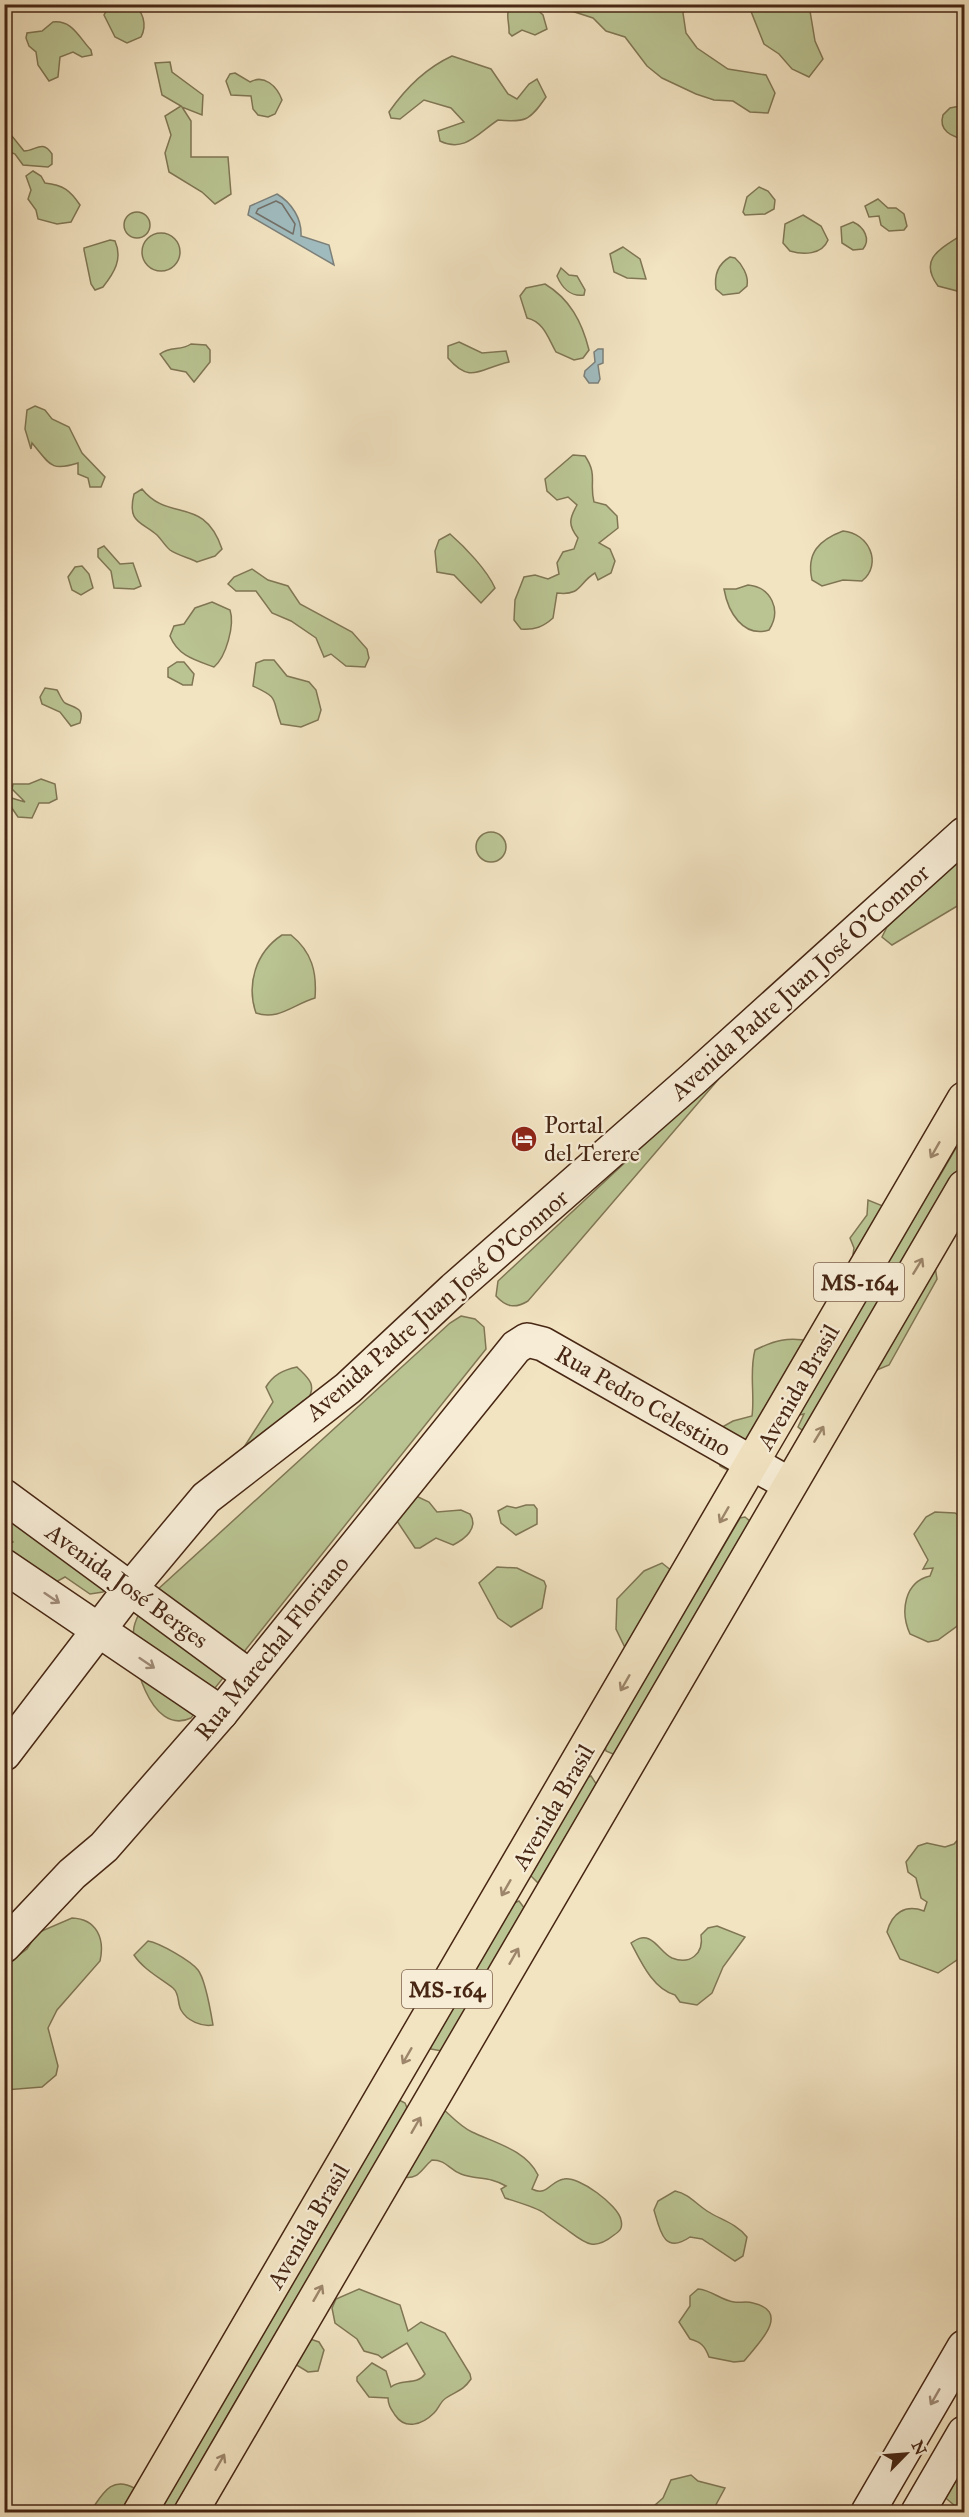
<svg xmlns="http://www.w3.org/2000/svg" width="969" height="2517" font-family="'IM FELL Great Primer',serif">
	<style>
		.green { fill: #bac493; stroke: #807654; stroke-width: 1.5 }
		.water { fill: #a0bbbe; stroke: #7c807a; stroke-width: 1.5 }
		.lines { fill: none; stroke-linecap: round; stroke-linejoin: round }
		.shore { stroke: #747169; stroke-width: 1.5 }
		.secondary-casing { stroke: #472714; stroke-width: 36 }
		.primary-casing { stroke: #472714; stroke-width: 36 }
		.secondary { stroke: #f7edd7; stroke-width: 33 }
		.primary { stroke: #f2e3c1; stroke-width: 33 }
		.oneway { stroke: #9c856a }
		.oneway2 { stroke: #9f8a76 }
		.labels { text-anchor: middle; stroke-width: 4.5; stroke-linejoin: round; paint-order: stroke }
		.shield { fill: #f7edd7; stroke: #7c624e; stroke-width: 1.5 }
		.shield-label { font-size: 22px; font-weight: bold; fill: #472714 }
		.street-label { font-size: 24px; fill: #472714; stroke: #f7edd7 }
		.poi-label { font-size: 24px; fill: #472714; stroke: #f7edd7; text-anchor: start }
	</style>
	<rect width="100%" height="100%" fill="#f2e3c1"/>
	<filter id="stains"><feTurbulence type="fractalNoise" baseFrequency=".00333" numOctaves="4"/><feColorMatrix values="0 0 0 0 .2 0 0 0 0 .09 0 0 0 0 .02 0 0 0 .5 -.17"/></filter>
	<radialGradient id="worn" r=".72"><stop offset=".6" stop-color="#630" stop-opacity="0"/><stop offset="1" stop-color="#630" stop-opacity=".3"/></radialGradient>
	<g class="green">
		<path d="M110,4c6,0 14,-1 20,0 14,4 17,22 11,33l-14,6 -12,-6 -11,-22z"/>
		<path d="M514,5h18l11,10 4,14 -12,6 -13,-5 -10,6 -3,-3c1,-11 -6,-22 5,-28z"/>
		<path d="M553,5h137l-7,8 3,20 11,15 31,21 38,6 9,18 -7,20 -18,-1 -17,-11 -19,-1 -18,-6 -34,-16 -15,-12 -22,-29 -19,-6 -13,-13z"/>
		<path d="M735,5h74l6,36 8,18 -14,18 -17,-8 -13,-15 -15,-10 -14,-35z"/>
		<path d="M53,22c20,-2 26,16 38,28l1,5 -10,2 -9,-5 -13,5 -2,20 -9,4 -11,-16 -2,-13 -7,-6 -3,-8 1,-5 15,-2z"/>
		<path d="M452,56l39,13 17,25 9,5 12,-15 8,-5 9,18c-16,23 -20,26 -48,23 -20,13 -33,33 -58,21l-2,-10 26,-9 -13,-14 -27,-8 -24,19 -9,-1 -2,-6c16,-23 37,-44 63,-56z"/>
		<path d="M170,62l2,10 31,23 -1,20 -20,-8 9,14v36h37l3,37 -16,10 -13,-12 -33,-20 -4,-19 6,-18 -6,-19 16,-10 -19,-11 -7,-32z"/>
		<path d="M235,73l15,9c14,-8 27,4 32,18l-7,14 -7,3 -10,-2 -5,-6 -2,-13 -20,-1 -5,-14 4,-7z"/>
		<path d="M960,106l4,1v33c-12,-4 -26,-9 -21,-25l7,-7z"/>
		<path d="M4,132l8,4 12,15c12,0 18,-12 28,3v10l-4,3 -25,-2 -8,-11 -10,-4z"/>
		<path d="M33,171l8,5 4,7c18,2 25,7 35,22l-9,17 -14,2 -19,-5 -2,-9 -8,-11 3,-9 -5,-14z"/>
		<path d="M759,187l9,4 7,9 -1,9 -9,5 -20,1 -2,-3 4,-15z"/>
		<path d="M878,199l10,9h8l8,6 3,12 -3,4 -15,1 -8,-6 -2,-9 -10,1 -4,-11z"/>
		<circle cx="137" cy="225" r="13"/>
		<path d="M803,215l18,11 7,14c-6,15 -25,15 -38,11l-7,-8 2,-19z"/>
		<path d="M853,222c11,5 18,17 10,27l-10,1 -11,-7 -1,-16z"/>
		<circle cx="161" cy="252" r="19"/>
		<path d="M960,236l4,1v16l-2,3 2,47 -7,-12 -19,-5c-19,-26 0,-36 22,-50z"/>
		<path d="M110,240l5,1c8,18 -1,32 -12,46l-8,3 -4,-6 -7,-34v-2z"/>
		<path d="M623,247l17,12 6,20 -19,-1 -13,-6 -4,-18z"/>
		<path d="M730,257l5,1c7,6 14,18 12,28l-8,7 -16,2 -7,-6c-2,-14 2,-25 14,-32z"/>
		<path d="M561,268l8,7 8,1 8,14 -1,5c-13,2 -22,-7 -27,-19z"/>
		<path d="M545,284c25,15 37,38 44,66l-6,8 -9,2 -18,-8c-8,-14 -12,-30 -29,-34l-7,-22 6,-8z"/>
		<path d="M459,342l23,11 24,-2 3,11c-29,6 -38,23 -61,-4v-12z"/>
		<path d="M191,344l15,1 4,5v12l-16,20 -8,-10 -15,-3 -11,-15c10,-8 21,-3 31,-10z"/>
		<path d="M35,406l10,4 7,9 17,8 13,26 23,24 -4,10h-11l-2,-9 -10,-4v-11c-28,9 -28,1 -46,-20l-1,6 -6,-20 2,-19z"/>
		<path d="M573,455l12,1c13,19 4,27 9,46l12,3 11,11 1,12 -19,15 11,6 5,12 -4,12 -13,7 -3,-7c-17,10 -13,23 -38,20l-4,25c-10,9 -18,12 -32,11l-7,-9 1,-20 9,-23 11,-2 13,4 11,-5 -2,-11 6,-11 11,-3 4,-11c-10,-13 -9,-19 -1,-33l-9,-8 -11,3 -10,-9 -2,-12z"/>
		<path d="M142,489c27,34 62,6 80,60l-7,7 -18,6c-8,-4 -20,-7 -27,-12 -5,-4 -8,-10 -13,-15 -16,-14 -30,-12 -23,-41z"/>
		<path d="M843,531c26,2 40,33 19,50l-19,-1 -21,6 -10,-6c-6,-27 7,-40 31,-49z"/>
		<path d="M450,534c15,13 37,36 45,54l-14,15 -27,-28 -17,-3 -2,-21 4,-11z"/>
		<path d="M104,546l16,18 13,-1 8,23 -7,3 -20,-1 -3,-17 -13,-14v-8z"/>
		<path d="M82,566l7,8 4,14 -12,7 -9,-5 -4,-13 7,-10z"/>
		<path d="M252,569l16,11 20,6 12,18 52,28 15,17 2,9 -4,9 -19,-1 -15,-12 -7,3 -8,-19 -25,-17 -19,-8 -16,-22h-20l-8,-7 6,-7z"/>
		<path d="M748,585c23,2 34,25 21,45 -26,8 -41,-18 -45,-41h12z"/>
		<path d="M212,602l18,8c5,15 -4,47 -16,57 -19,-7 -36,-11 -44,-31l4,-10 10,-2 11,-16z"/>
		<path d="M264,660h10l13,16 22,6 7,8 5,20 -3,10 -17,7 -20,-3c-10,-26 0,-25 -28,-38l3,-23z"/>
		<path d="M177,662h7l10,12 -2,11h-9l-15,-8v-9z"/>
		<path d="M45,688l12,2c2,3 5,11 8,13 9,5 20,4 15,20l-9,3 -11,-14 -18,-8 -2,-7z"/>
		<path d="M41,779l14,5 2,15 -8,4h-10l-7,15 -14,-1 -11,-16 1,-4 17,5 -13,-13 1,-5h16z"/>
		<circle cx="491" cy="847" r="15"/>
		<path d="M964,854v48l-72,43 -10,-8 5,-10z"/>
		<path d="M282,935h9c21,17 26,37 24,63 -21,6 -37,23 -59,15 -10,-29 0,-61 26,-78z"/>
		<path d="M721,1073l2,1 -195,227c-13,8 -22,6 -32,-5l2,-15z"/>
		<path d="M964,1102v57l-15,26 15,10v29l-30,36 3,19 -48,86 -17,7 -66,56 -4,2 -4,-3 6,-13 -26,5 -41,56 -17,-9 -5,-18 2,-18 16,-9 19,-5c3,-22 -3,-44 3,-66 20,-10 33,-13 55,-9l72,-85 -29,-2 1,-6 -4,-10 17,-23 1,-15 17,7 41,-32 12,4 26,-45 -10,-15z"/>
		<path d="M461,1316l14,3 9,8 2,22 -295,369c-41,19 -62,-62 -57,-91 3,-14 13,-25 22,-36l294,-268z"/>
		<path d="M297,1367c11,11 20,17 11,32l-5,2 -111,115 47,-61 34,-53 -7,-15c7,-12 17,-17 31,-20z"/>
		<path d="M416,1496l13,6 8,10 24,-2 9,4c9,14 -5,25 -17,31l-17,-7 -16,10h-5l-20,-30z"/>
		<path d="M4,1501l102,87 -3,4 -13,2 -25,-17 -9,5 -51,-27 1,-9 7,-4 -8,-6z"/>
		<path d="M526,1505h8l3,4v15l-21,11 -15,-12 -3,-12 9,-5 9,2z"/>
		<path d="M935,1512l20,1 9,6v102l-26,19 -10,2 -18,-8c-10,-22 -6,-52 20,-58l3,-8 -10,1 5,-9 -14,-26 12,-17z"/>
		<path d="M745,1517l6,5 -134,231 -4,1 -7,-3 -1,-5 24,-90 -13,-27 1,-30 27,-28 18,-8 35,28 43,-73z"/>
		<path d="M497,1567l20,1 27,13 2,5 -4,22 -31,19 -13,-9 -19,-35z"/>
		<path d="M591,1776l6,9 -59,98 -8,-8 56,-97z"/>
		<path d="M964,1833v122l-26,18 -38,-14 -13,-27c5,-19 18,-28 37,-21l3,-9 -6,-4 -5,-20 -8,-6 -2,-10 12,-16 9,-3 18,4 9,-3z"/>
		<path d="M519,1901l6,8 -83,142 -11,-2 -1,-3 84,-143z"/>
		<path d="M72,1918c25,1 33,21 28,43l-43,49 -9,18 10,38 -2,9 -14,12 -37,3 -1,-124 23,-17 10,-16z"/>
		<path d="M717,1926l28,11 -22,30 -11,26 -15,12 -17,-3 -5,-7c-22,-6 -34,-33 -44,-52 6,-4 11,-7 18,-4 9,4 14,15 23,19 18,7 32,-4 29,-23l7,-7z"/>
		<path d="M148,1941c12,2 43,20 50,29 7,9 13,43 15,55 -11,2 -26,-4 -32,-15 -4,-7 -1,-16 -8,-22 -13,-10 -30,-19 -39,-33z"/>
		<path d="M399,2100l6,3 2,5 -11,21 46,-21c10,9 19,19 30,24 23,11 54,18 66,43l-6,14c15,8 18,-8 32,-10 15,-3 54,26 57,41 2,8 -1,11 -7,15 -21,17 -29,8 -48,-6 -8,-6 -15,-10 -22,-16 -6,-5 -30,-12 -39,-15l-4,-9 5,-3c-17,-10 -29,-6 -45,-12 -13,-5 -14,-14 -29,-14 -11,9 -13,20 -29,17l-51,33 -4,-1 -29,50 -9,80 9,3 5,8 -6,21 -10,1 -18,-11 -40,30 -9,1 -40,69 -15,45 -11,6h-85c12,-17 21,-37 44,-24l17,-9z"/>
		<path d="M675,2191c14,3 20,12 32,20 14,9 29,12 40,26l-4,19 -8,5 -33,-22 -12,-2c-26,18 -30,-6 -36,-27l4,-9z"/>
		<path d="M359,2289l41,16 8,26 13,-9 24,11 25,41 1,5c-8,12 -15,12 -25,19 -6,4 -7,10 -12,15 -12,12 -29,17 -39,2 -4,-6 -7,-10 -7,-17l-19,-1 -12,-16v-4l15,-14 14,8 5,16c10,-9 26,-1 34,-13l-18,-31 -25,15 -4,-3 -14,-4 -7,-12 -22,-16 -3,-15 4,-9z"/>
		<path d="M698,2289c14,1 22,11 36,13 6,1 13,-1 19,1 40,9 3,43 -9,58l-10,1 -25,-5c-4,-11 -8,-15 -19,-18l-11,-17 11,-16v-10z"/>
		<path d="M964,2427v76l-9,3 -22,-19z"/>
		<path d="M691,2475l7,6 27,7 -13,24h-65l16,-14 8,-18z"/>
	</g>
	<g class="water">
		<path d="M277,194c15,9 25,25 24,42l28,9 5,20 -86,-50 2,-9z"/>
		<path d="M598,349h5v14l-5,2 2,14 -2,4h-9l-5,-7 1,-5 10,-9 -1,-10z"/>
	</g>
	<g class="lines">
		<path class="shore" d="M276,201l6,3 13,20 -2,10 -37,-21 2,-4z"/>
		<defs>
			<g id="secondary">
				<path d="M4,1496l245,180"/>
				<path d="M4,1566l217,147"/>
				<path d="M4,1754l126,-165 76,-91 142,-110 106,-99 239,-210 271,-245"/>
				<path d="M4,1946l68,-72 32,-27 117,-134 295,-366 11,-7 16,4 246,140"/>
				<path d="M868,2512l96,-165"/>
				<path d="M918,2512l46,-79"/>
			</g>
			<g id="primary">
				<path d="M140,2512l824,-1413"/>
				<path d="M191,2512l773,-1325"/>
			</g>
		</defs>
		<use href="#secondary" class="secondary-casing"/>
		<use href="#primary" class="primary-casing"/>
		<use href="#secondary" class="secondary"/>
		<use href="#primary" class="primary"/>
	</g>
	<defs><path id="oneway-shaft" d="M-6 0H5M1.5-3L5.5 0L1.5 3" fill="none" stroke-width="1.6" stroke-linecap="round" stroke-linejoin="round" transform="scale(1.5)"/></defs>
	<g class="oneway">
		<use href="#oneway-shaft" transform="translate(935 1150) rotate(120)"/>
		<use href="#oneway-shaft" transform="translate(918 1266) rotate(-59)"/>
		<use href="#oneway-shaft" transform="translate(819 1434) rotate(-59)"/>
		<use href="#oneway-shaft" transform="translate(724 1515) rotate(120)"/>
		<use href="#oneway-shaft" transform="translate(625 1683) rotate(120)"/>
		<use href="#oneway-shaft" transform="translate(506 1888) rotate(120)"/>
		<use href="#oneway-shaft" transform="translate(514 1956) rotate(-60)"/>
		<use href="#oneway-shaft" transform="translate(407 2056) rotate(120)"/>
		<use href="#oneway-shaft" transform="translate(416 2125) rotate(-60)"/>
		<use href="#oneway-shaft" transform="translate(318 2293) rotate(-60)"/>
		<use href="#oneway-shaft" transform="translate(220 2462) rotate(-60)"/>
	</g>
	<g class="oneway2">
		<use href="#oneway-shaft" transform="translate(52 1598) rotate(34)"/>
		<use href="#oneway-shaft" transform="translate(147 1663) rotate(34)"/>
		<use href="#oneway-shaft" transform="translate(935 2397) rotate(120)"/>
	</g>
	<defs>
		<symbol id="hotel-disc" viewBox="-11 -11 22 22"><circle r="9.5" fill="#8f2418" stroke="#f7edd7"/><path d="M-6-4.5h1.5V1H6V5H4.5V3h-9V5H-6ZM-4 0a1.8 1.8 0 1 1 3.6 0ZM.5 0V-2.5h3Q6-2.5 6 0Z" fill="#fff"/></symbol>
	</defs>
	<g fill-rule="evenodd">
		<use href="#hotel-disc" x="509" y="1124" width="30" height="30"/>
	</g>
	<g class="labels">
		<g class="shield">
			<rect x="814" y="1263" width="90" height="38" rx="4.5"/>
			<rect x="402" y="1970" width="90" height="38" rx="4.5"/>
		</g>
		<g class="shield-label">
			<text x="859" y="1290">MS-164</text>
			<text x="447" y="1997">MS-164</text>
		</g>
		<g class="street-label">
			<text transform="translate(800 982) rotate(-42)" y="8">Avenida Padre Juan José O'Connor</text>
			<text transform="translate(437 1305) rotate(-41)" y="8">Avenida Padre Juan José O'Connor</text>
			<text transform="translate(798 1387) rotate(-60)" y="8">Avenida Brasil</text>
			<text transform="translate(643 1401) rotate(30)" y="8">Rua Pedro Celestino</text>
			<text transform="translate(127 1586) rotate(36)" y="8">Avenida José Berges</text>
			<text transform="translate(272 1648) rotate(-51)" y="8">Rua Marechal Floriano</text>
			<text transform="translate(553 1807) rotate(-60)" y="8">Avenida Brasil</text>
			<text transform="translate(308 2226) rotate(-60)" y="8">Avenida Brasil</text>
		</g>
		<g class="poi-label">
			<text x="544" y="1133">Portal<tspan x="544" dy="28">del Terere</tspan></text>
		</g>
	</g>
	<rect width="969" height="2517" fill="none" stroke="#f2e3c1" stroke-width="24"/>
	<rect x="6" y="6" width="957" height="2505" fill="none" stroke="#472714" stroke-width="3"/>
	<rect x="12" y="12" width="945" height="2493" fill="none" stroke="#472714" stroke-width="1.5"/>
	<g transform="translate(906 2454) rotate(65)" stroke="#f7edd7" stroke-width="4.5" paint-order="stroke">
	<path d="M0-4.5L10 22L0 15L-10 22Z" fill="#472714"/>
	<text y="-9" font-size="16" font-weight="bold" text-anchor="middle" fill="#472714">N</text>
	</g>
	<rect width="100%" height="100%" filter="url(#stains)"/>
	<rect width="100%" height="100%" fill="url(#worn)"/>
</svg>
